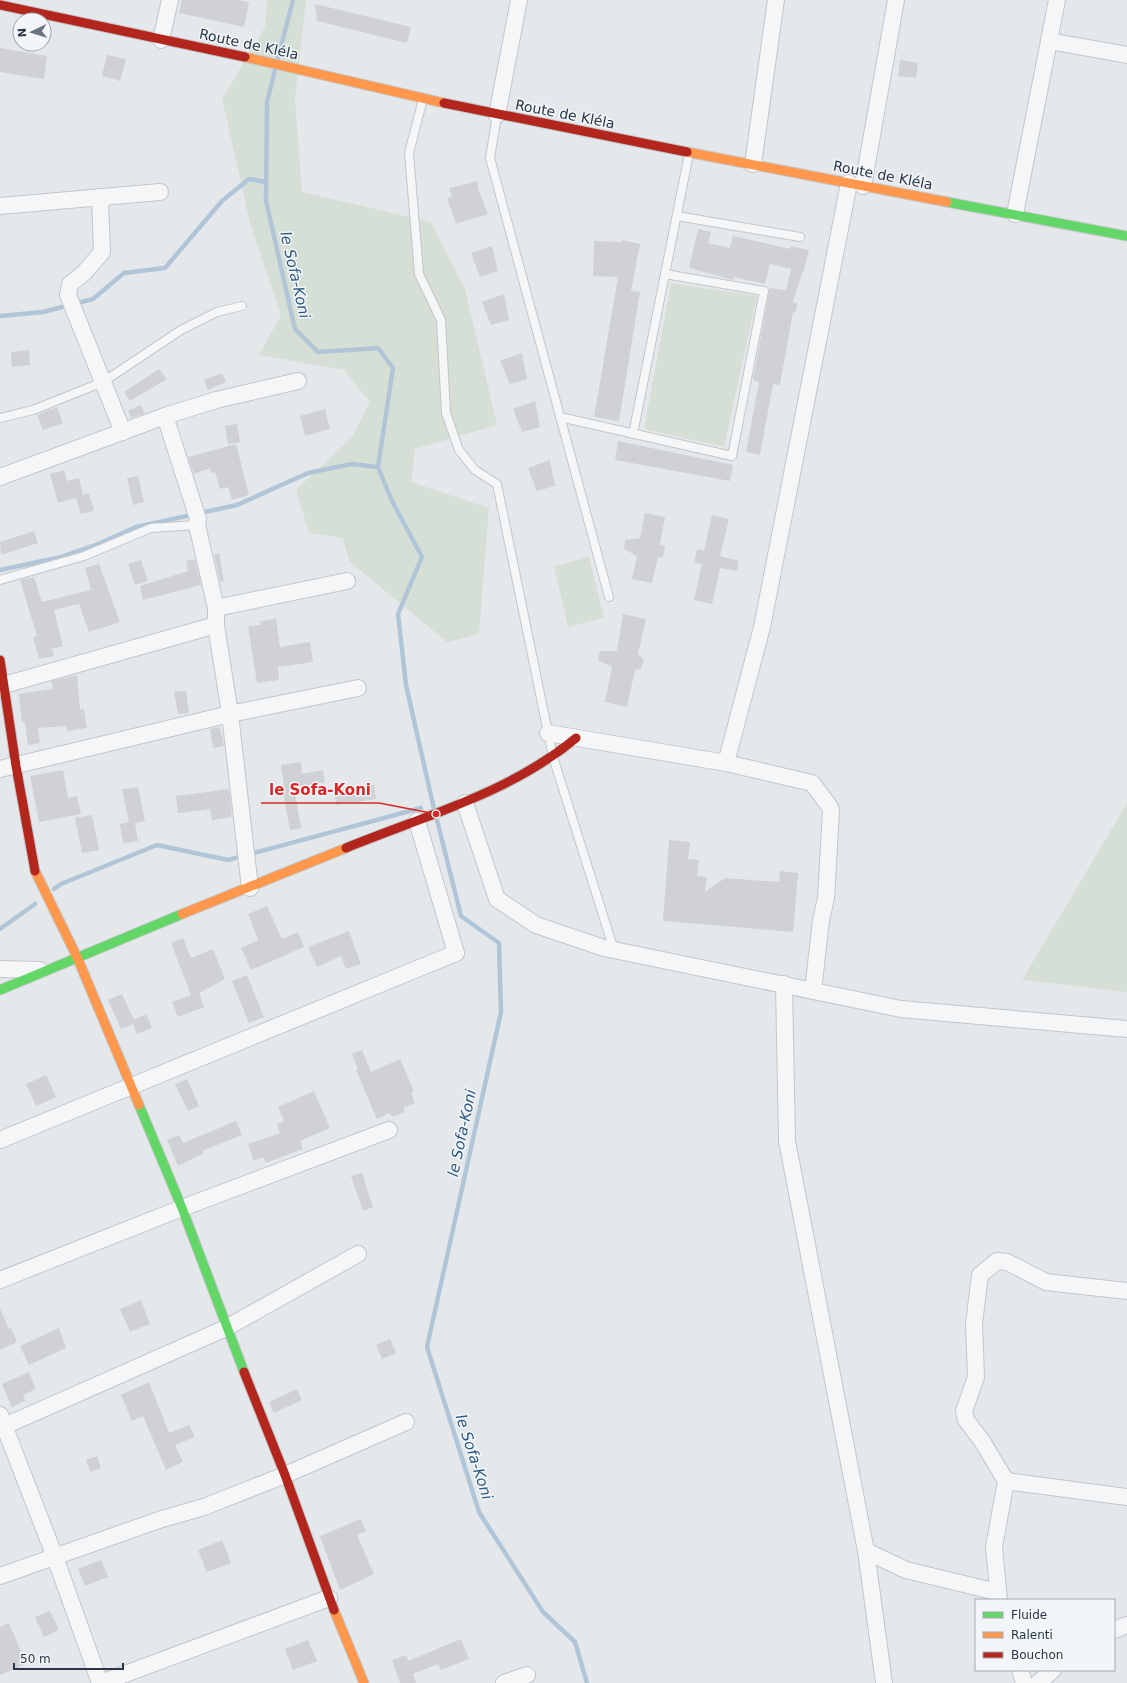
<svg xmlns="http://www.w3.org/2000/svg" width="1127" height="1683" font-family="'DejaVu Sans',sans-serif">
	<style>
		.green { fill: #d6dfd5 }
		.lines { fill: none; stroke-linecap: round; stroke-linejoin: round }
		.stream { stroke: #b0c6d8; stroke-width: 4.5 }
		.building { fill: #cfd1d4 }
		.lane-casing { stroke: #c3c6c9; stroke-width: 10 }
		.street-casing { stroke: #c3c6c9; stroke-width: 18 }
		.fast-casing { stroke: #c3c6c9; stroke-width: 11 }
		.slow-casing { stroke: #c3c6c9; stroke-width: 11 }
		.jam-casing { stroke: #c3c6c9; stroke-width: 11 }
		.lane { stroke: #f4f6f7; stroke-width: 8 }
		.street { stroke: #f4f6f7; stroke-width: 16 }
		.fast { stroke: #63d668; stroke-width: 9 }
		.slow { stroke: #ff974d; stroke-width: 9 }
		.jam { stroke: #b3261e; stroke-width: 9 }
		.labels { text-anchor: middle; stroke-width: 3; stroke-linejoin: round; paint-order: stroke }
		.street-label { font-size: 14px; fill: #283647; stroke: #f3f6f9 }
		.water-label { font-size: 15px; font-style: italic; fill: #2d5880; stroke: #f3f6f9 }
		.leader { fill: none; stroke: #d62828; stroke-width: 1.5 }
		.callout-dot { fill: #d62828; stroke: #f3f6f9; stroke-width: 1.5 }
		.callout-label { font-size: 15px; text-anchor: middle; font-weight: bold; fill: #d62828; stroke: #f3f6f9; stroke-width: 3; stroke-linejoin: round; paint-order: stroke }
	</style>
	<rect width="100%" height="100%" fill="#e5e8eb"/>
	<g class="green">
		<path d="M267,0h39l-11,99 7,93 129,30 34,67 32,136 -82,24 -4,33 78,26 -10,126 -32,8 -98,-81 -6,-23 -34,-5 -13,-43 56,-53 18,-35 -26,-32 -85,-15 22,-40 -31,-92 -28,-124 43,-72z"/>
		<path d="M671,283l86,13 -33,151 -80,-18z"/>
		<path d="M589,557l15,61 -36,9 -14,-61z"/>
		<path d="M1127,803v189l-105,-12z"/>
	</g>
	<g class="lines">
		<g class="stream">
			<path d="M278,58l15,-58"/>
			<path d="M275,70l-8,32 -1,99 29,128 23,23 60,-4 15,20 -15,99 14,34 30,56 -24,57 8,71 28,124"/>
			<path d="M0,316l43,-4 50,-13 31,-26 41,-5 57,-67 27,-22 17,3"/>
			<path d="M0,570l61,-13 35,-12 40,-18 101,-22 71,-32 44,-9 26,3"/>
			<path d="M437,820l24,96 38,27 2,69 -74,335 52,165 64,100 32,30 12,41"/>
			<path d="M54,889l7,-5 96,-39 71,15 193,-52"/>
			<path d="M0,929l35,-25"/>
		</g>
	</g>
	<g class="building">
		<path d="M182,0h55l12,2 -5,25 -65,-14z"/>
		<path d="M315,4l96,23 -4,16 -90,-22z"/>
		<path d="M0,48l47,8 -3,23 -44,-7z"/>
		<path d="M107,55l19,4 -6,22 -18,-5z"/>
		<path d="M900,60l18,3 -2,15 -18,-2z"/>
		<path d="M478,181v8l10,25 -32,10 -9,-26 5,-1 -3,-9z"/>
		<path d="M698,229l13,3 -3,11 22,5 3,-12 57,13v-3l19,4 -5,21h-1l-10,31 5,2 -3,8h-2l-13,73 -7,-1 -13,71 -14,-3 13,-70 -6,-2 17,-92 16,2 5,-21 -21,-5 -5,20 -31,-7v3l-45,-12z"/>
		<path d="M622,240l18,4 -9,47 9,1 -21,129 -25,-4 24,-140 -25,-1 1,-35 27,1z"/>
		<path d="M492,246l6,25 -18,6 -9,-24z"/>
		<path d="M504,294l5,26 -18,5 -9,-23z"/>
		<path d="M29,350l1,15 -18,2 -1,-15z"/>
		<path d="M522,353l5,26 -17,5 -10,-23z"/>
		<path d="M159,369l8,10 -37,22 -6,-9z"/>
		<path d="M222,373l4,9 -18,8 -4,-10z"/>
		<path d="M535,401l5,26 -18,5 -9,-23z"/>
		<path d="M141,405l4,8 -14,5 -3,-7z"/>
		<path d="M57,407l6,16 -20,7 -6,-15z"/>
		<path d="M325,409l5,20 -25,7 -5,-20z"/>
		<path d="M237,424l3,18 -12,2 -3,-18z"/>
		<path d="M618,441l115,24 -3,16 -115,-21z"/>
		<path d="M236,444l13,51 -17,5 -4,-13 -8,2 -5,-17 -4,1 -1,-5 -16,6 -6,-17z"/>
		<path d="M550,460l5,26 -18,5 -9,-23z"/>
		<path d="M64,470l3,11 12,-3 4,17 6,-2 5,18 -13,3 -5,-16 -18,5 -8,-29z"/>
		<path d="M138,476l6,26 -11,3 -6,-27z"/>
		<path d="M645,513l20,4 -5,27 5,2 -2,12 -5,-1 -6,26 -20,-4 5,-23 -13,-7 1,-9 15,-2z"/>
		<path d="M712,515l17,4 -9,37 19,5 -2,10 -17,-3 -8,36 -18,-4 8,-36 -8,-1 3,-14 7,2z"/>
		<path d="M34,531l4,12 -37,12 -1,-13z"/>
		<path d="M219,553l5,28 -4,1 -6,-27z"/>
		<path d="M195,559l6,26 -58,15 -3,-14 48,-15 -2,-10z"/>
		<path d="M141,560l7,21 -13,4 -7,-21z"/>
		<path d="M99,564l21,58 -31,10 -10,-28 -25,6 9,36 -11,3 2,7 -15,3 -6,-22 4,-1 -17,-56 14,-3 8,25 49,-12 -6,-22z"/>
		<path d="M623,614l23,5 -8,35 6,6 -3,9 -6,1 -8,37 -22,-5 7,-35 -14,-7 2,-9h17z"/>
		<path d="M276,619l4,28 30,-5 3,20 -35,5 1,13 -22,3 -9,-57 13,-1 -1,-4z"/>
		<path d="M77,675l3,35 4,-1 3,19 -20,3 -1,-5 -28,2 2,15 -12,2 -3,-23h-3l-3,-28 34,-5 -2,-8z"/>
		<path d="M186,691l3,22 -11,1 -4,-22z"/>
		<path d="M220,727l4,19 -11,2 -3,-19z"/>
		<path d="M301,762l1,12 21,-4 2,12 -31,6 7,40 -11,2 -8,-44h2l-3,-21z"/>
		<path d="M63,770l5,28 9,-2 4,18 -42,8 -9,-46z"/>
		<path d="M374,785l2,14 -40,6 -2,-15z"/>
		<path d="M138,787l7,34 -10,2 3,18 -15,2 -3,-19 9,-2 -7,-33z"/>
		<path d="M229,789l3,28 -20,3 -2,-11 -32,4 -2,-17z"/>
		<path d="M92,815l7,35 -17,3 -7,-35z"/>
		<path d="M669,840l21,2 -2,17 11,1 -2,16 10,1 -2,15 20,-14 54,4 1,-11 18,2 -5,59 -130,-11z"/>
		<path d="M267,906l15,33 16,-7 6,15 -53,23 -10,-22 17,-8 -10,-26z"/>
		<path d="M349,931l12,33 -15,5 -5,-13 -24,11 -9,-20z"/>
		<path d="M183,938l8,20 22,-9 12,30 -26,14 5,14 -26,10 -6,-15 19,-7 -20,-52z"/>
		<path d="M247,975l17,42 -15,6 -17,-42z"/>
		<path d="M122,994l12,26 12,-6 6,14 -15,6 -4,-10 -12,5 -13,-29z"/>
		<path d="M362,1050l9,22 29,-13 14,32 -3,2 4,10 -12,5 2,4 -13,5 -2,-4 -13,6 -21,-49h2l-6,-16z"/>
		<path d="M46,1075l10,22 -20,9 -10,-22z"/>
		<path d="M187,1079l12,27 -11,5 -13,-27z"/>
		<path d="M314,1091l16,37 -30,13 3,8 -37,14 -3,-6 -9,4 -6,-17 32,-11 -3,-9 7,-3 -6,-14z"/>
		<path d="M236,1121l6,14 -40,16 2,2 -26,13 -11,-26 12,-5 4,8z"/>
		<path d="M362,1173l11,34 -10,4 -12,-35z"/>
		<path d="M141,1300l9,24 -20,8 -10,-23z"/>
		<path d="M0,1308l9,21 2,-1 6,14 -17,8z"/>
		<path d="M59,1328l7,20 -37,17 -9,-19z"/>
		<path d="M390,1339l6,14 -14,6 -6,-14z"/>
		<path d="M29,1372l7,17 -13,6 2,6 -13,6 -10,-23z"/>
		<path d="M149,1382l20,51 20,-8 6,12 -20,8 8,17 -17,8 -23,-54 -11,5 -11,-26z"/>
		<path d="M297,1389l5,11 -28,13 -5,-11z"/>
		<path d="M97,1456l4,12 -11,4 -4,-12z"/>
		<path d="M361,1519l5,12 -9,4 17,39 -34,16 -20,-54z"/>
		<path d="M222,1540l9,23 -24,9 -9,-22z"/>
		<path d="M101,1560l7,17 -23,9 -7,-17z"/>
		<path d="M50,1611l9,19 -15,7 -9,-20z"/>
		<path d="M9,1623l17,41 -26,11v-48z"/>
		<path d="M461,1639l8,20 -28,11 -3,-6 -25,10 3,9h-16l-8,-23 14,-5 2,6z"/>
		<path d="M308,1640l9,21 -24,9 -8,-21z"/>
	</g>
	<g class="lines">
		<defs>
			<g id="lane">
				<path d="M423,99l-14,54 10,121 22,46 5,93 13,37 16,20 22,14 56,273 61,193"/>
				<path d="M497,115l-7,43 119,439"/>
				<path d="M677,216l123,21"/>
				<path d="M560,417l172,39 32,-165 -99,-17"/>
				<path d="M0,418l33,-8 70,-28 78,-52 36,-18 25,-6"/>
				<path d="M633,434l56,-280"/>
				<path d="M0,580l84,-24 67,-28 46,-3"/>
			</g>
			<g id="street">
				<path d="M161,40l9,-40"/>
				<path d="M1049,41l78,14"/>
				<path d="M497,115l22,-115"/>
				<path d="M753,164l23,-164"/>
				<path d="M863,186l33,-186"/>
				<path d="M100,197l2,55 -18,21 -14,11 -2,11 55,137"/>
				<path d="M0,206l160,-14"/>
				<path d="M1015,214l42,-214"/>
				<path d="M165,416l33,103 -1,6 19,83v17l14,89 20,174"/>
				<path d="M0,477l165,-61 51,-16 82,-19"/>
				<path d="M216,608l131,-27"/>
				<path d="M0,686l216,-61"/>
				<path d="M548,733l178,30 86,20 18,24 1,5 -5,86 -5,22 -8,71"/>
				<path d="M726,763l36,-136 87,-444"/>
				<path d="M0,769l230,-55 128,-26"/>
				<path d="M465,803l32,96 39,26 68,23 297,61 226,20"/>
				<path d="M0,969l40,1"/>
				<path d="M784,984l3,157 79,410 18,132"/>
				<path d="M0,1140l456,-187 -39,-132"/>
				<path d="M0,1280l182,-72 207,-78"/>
				<path d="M0,1415l55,142 45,126"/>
				<path d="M0,1428l226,-100 132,-74"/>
				<path d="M1006,1481l121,16"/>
				<path d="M866,1551l40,19 91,22"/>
				<path d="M0,1576l162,-57 42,-12 81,-32 121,-53"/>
				<path d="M999,1600l-5,-53 12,-66 -24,-40 -16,-21 -2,-9 12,-34 -2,-53 6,-49 17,-14 10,1 39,20 81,9"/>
				<path d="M1114,1630l13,-5"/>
				<path d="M1020,1670l4,13"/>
				<path d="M101,1683l228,-85"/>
				<path d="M504,1683l23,-8"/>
				<path d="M1038,1683l15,-13"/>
			</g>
			<g id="fast">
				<path d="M947,202l180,34"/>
				<path d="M0,990l182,-76"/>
				<path d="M139,1105l43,103 62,164"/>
			</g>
			<g id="slow">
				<path d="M245,57l199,46"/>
				<path d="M687,152l260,50"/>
				<path d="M35,871l42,86 62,148"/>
				<path d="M182,914l164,-66"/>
				<path d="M334,1610l30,73"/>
			</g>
			<g id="jam">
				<path d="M0,5l245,52"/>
				<path d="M444,103l243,49"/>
				<path d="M0,660l16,106 19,105"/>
				<path d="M346,848c78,-32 164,-55 230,-110"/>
				<path d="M244,1372l41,103 49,135"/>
			</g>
		</defs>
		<use href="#lane" class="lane-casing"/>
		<use href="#street" class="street-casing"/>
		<use href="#fast" class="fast-casing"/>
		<use href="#slow" class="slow-casing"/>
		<use href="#jam" class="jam-casing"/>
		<use href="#lane" class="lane"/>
		<use href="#street" class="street"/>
		<use href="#fast" class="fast"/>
		<use href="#slow" class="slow"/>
		<use href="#jam" class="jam"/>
	</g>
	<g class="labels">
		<g class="street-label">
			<text transform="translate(249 44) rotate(12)" y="5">Route de Kléla</text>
			<text transform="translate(565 114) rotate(11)" y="5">Route de Kléla</text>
			<text transform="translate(883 175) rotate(11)" y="5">Route de Kléla</text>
		</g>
		<g class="water-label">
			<text transform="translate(295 275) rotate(77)" y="5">le Sofa-Koni</text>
			<text transform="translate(462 1133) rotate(-78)" y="5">le Sofa-Koni</text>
			<text transform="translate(474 1457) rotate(72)" y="5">le Sofa-Koni</text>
		</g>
	</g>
	<path class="leader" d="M436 814L379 803H261"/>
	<circle class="callout-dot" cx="436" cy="814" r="4"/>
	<g class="callout-label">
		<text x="320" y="795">le Sofa-Koni</text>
	</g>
	<rect x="975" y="1599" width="140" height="72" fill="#f3f6f9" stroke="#a2a9b2"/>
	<rect x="983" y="1612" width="20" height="6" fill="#63d668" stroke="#a2a9b2"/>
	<text x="1011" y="1619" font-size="12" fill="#283647">Fluide</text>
	<rect x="983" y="1632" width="20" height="6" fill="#ff974d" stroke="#a2a9b2"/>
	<text x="1011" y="1639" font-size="12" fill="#283647">Ralenti</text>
	<rect x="983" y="1652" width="20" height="6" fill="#b3261e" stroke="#a2a9b2"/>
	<text x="1011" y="1659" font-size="12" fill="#283647">Bouchon</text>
	<g transform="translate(32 32) rotate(266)"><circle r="19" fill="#f3f6f9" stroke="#a2a9b2"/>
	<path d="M0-3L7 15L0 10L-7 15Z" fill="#6a7480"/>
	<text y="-6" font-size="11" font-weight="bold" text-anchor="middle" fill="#283647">N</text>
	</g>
	<path d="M14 1663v6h109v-6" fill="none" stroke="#283647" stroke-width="2"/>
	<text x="20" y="1663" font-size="12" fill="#283647" stroke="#f3f6f9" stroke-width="3" paint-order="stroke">50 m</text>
</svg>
